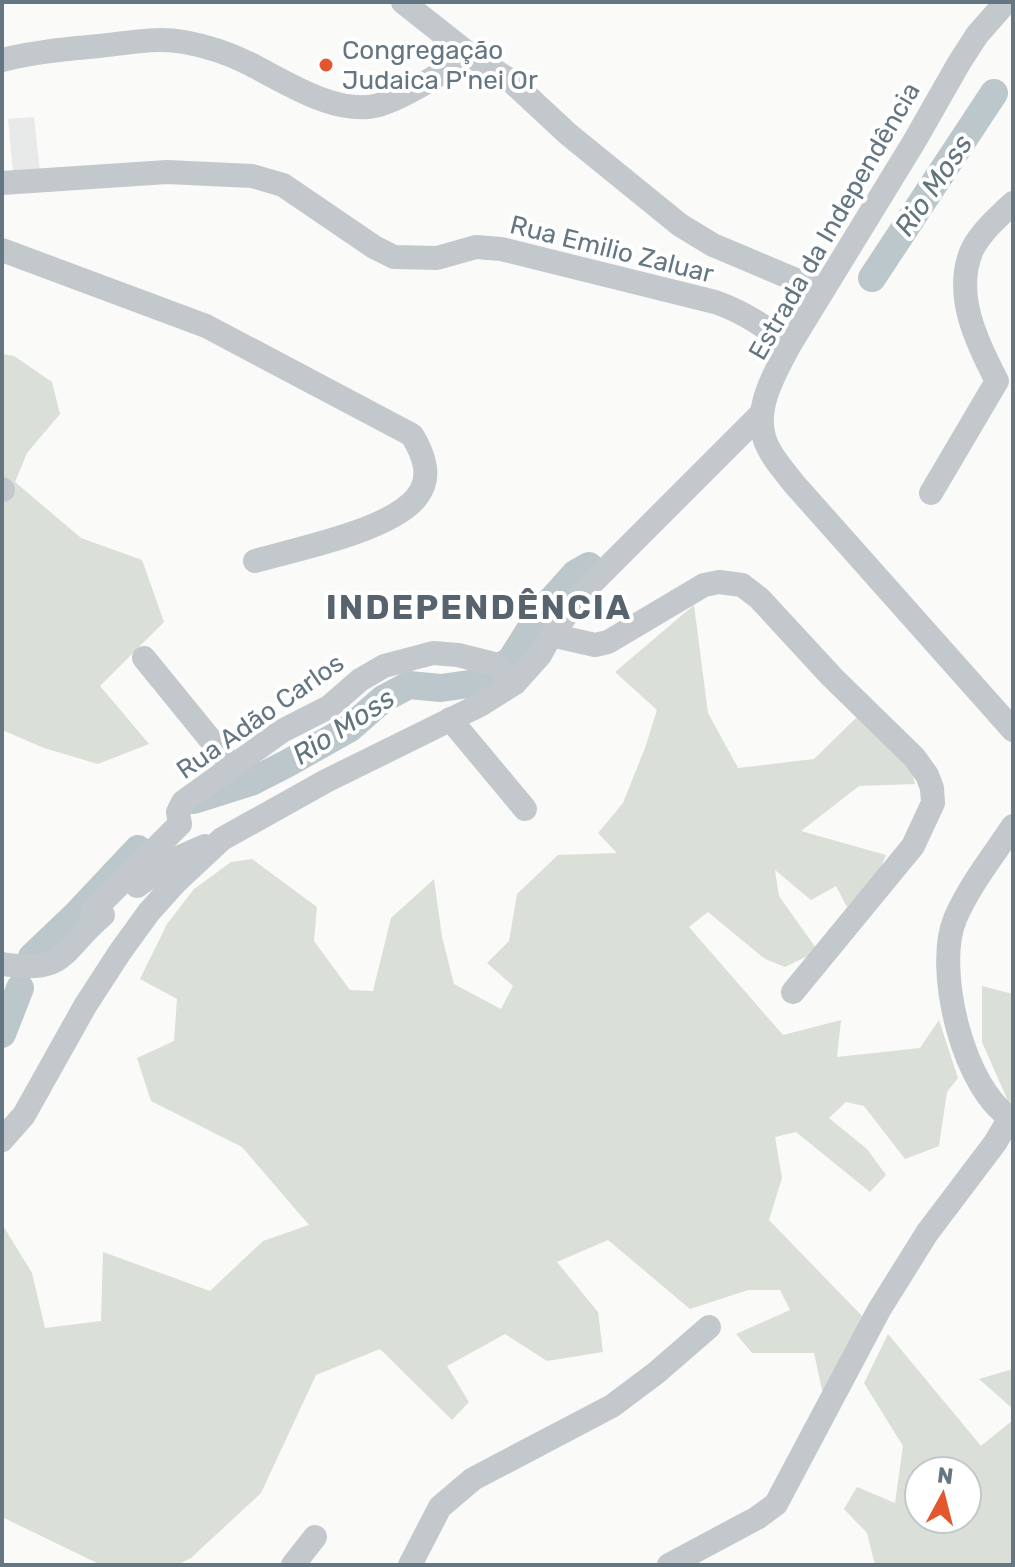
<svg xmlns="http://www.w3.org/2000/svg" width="1015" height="1567" font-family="Rubik,sans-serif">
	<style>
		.built { fill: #e8e9e9 }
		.green { fill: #dadfd7; fill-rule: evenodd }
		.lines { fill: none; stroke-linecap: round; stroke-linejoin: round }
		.river { stroke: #bbc7cb; stroke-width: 28 }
		.minor { stroke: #c3c8cc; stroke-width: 24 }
		.poi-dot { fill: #e4572e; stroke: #fff; stroke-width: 3 }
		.labels { text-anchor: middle; stroke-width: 8; stroke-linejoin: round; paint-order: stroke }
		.poi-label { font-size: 26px; fill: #657683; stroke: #fff; text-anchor: start }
		.street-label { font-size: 26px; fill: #657683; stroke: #fff }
		.water-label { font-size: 28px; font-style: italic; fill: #60757c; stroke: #fff }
		.district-label { font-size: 34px; font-weight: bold; letter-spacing: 2px; fill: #57646e; stroke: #fff }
	</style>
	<rect width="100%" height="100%" fill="#fafaf8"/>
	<path class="built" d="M34,117l6,54 -27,2 -5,-54z"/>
	<g class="green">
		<path d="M2,354l12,2 38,26 8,32 -33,39 -12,29 66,56 61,22 22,62 -64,64 49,58 -51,20 -54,-16 -42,-18z"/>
		<path d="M694,605l14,108 30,55 76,-9 44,-43 52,49 5,19 -56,2 -58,45 85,24 -13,30 -26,22 -11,-21 -25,14 -36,-30 4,26 39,55 -33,16 -20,-8 -57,-47 -19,15 94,108 58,-15 -4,37 83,-9 19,-28 19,58 -11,14 -8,54 -34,13 -41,-53 -18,-4 -17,16 38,31 19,26 -16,17 -74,-60 -21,5 7,41 -13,42 93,96 -37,88 -11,-51h-62l-16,-19 54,-24 -10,-20h-32l-58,19 -82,-69 -51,22 41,50 5,40 -56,9 -42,-27 -58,32 22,36 -17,18 -72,-71 -64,26 -55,118 -70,65 -14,7h-76l-99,-48v-293l30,49 13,55 56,-7 2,-69 107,39 53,-50 46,-16 -67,-78 -91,-46 -14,-43 37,-17 3,-42 -37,-20 27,-55 27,-35 37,-27 21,-3 65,48 -3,34 36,49 23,1 18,-73 43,-39 8,58 12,47 47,25 12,-23 -26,-23 22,-22 8,-47 41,-39 59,-2 -19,-20 25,-30 22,-55 12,-38 -42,-38z"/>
		<path d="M982,986l31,8v108l-5,-1 -26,-59z"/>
		<path d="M888,1334l93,112 32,-26v145h-138l-8,-32 -23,-24 13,-22 38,16 8,-57 -39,-63zM967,1471v48h-48v-48z"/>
		<path d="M1013,1369v40l-34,-30z"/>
	</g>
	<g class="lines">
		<g class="river">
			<path d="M872,278l122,-185"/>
			<path d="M194,800l57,-18 37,-19 62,-35 33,-29 26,-14 32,3 35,-5 35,-23 30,-48 34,-38 14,-8"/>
			<path d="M32,957l42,-40 64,-68"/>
			<path d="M2,1034l18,-46"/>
		</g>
		<g class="minor">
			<path d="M403,2l67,53 41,26 57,53 112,91 33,20 109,46"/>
			<path d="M1006,2l-29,33 -18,28 -45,79 -125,204c-14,27 -34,60 -25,91 5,18 21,35 32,49l217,244"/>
			<path d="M2,60c32,-8 64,-11 97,-14 28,-3 57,-9 85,-4 22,4 44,11 64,21 36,18 89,54 131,42 32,-10 62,-33 91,-50"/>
			<path d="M2,183l165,-11 85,4 31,9 91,62 20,10 43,1 39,-11 25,2 214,53c29,10 51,25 74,44"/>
			<path d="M2,250l204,76 206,109c12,20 21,43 4,63 -27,33 -120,51 -161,63"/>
			<path d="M2,489l1,1"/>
			<path d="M931,493l66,-112c-20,-38 -44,-87 -25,-131 8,-17 27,-34 41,-47"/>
			<path d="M551,635l44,10 13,-3 96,-57 15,-3 23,3 17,13 73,79 82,80 13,18 5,13 1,15 -20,43 -120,146"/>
			<path d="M144,658l88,108"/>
			<path d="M450,719l75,90"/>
			<path d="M1013,826c-20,30 -44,60 -58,93 -21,50 9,174 58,200"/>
			<path d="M137,886l34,-25 34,-15"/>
			<path d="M92,924l1,-13 87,-87 -2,-12 5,-10 99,-71 47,-24 31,-27 24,-14 49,-13 25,2 36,9 21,19"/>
			<path d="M2,964c66,10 58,-13 101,-49"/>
			<path d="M2,1140l22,-25 61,-109 35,-54 29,-40 27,-30 46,-43 104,-58 154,-76 35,-22 25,-28 11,-20 37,-48 174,-174"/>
			<path d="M293,1565l22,-28"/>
			<path d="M410,1565l30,-58 33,-28 139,-73 44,-33 53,-46"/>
			<path d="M669,1565l88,-47 19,-14 103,-194 48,-77 68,-90 15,-25"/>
		</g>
	</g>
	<circle class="poi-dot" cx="326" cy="65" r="8"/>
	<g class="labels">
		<g class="poi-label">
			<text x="342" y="59">Congregação<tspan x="342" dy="30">Judaica P'nei Or</tspan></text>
		</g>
		<g class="street-label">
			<text transform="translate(834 221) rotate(-60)" y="9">Estrada da Independência</text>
			<text transform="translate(612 249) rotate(14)" y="9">Rua Emilio Zaluar</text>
			<text transform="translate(260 716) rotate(-35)" y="9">Rua Adão Carlos</text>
		</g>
		<g class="water-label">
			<text transform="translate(933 185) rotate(-56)" y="10">Rio Moss</text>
			<text transform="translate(343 726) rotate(-33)" y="10">Rio Moss</text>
		</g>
		<g class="district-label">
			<text x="479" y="619">INDEPENDÊNCIA</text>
		</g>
	</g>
	<rect width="1015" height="1567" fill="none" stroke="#657683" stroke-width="8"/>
	<g transform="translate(943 1495) rotate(7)"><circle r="38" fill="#ffffff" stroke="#c1c8cd" stroke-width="2"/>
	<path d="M0-6L14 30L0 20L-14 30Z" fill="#e4572e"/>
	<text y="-12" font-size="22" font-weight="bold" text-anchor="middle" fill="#657683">N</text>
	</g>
</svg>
